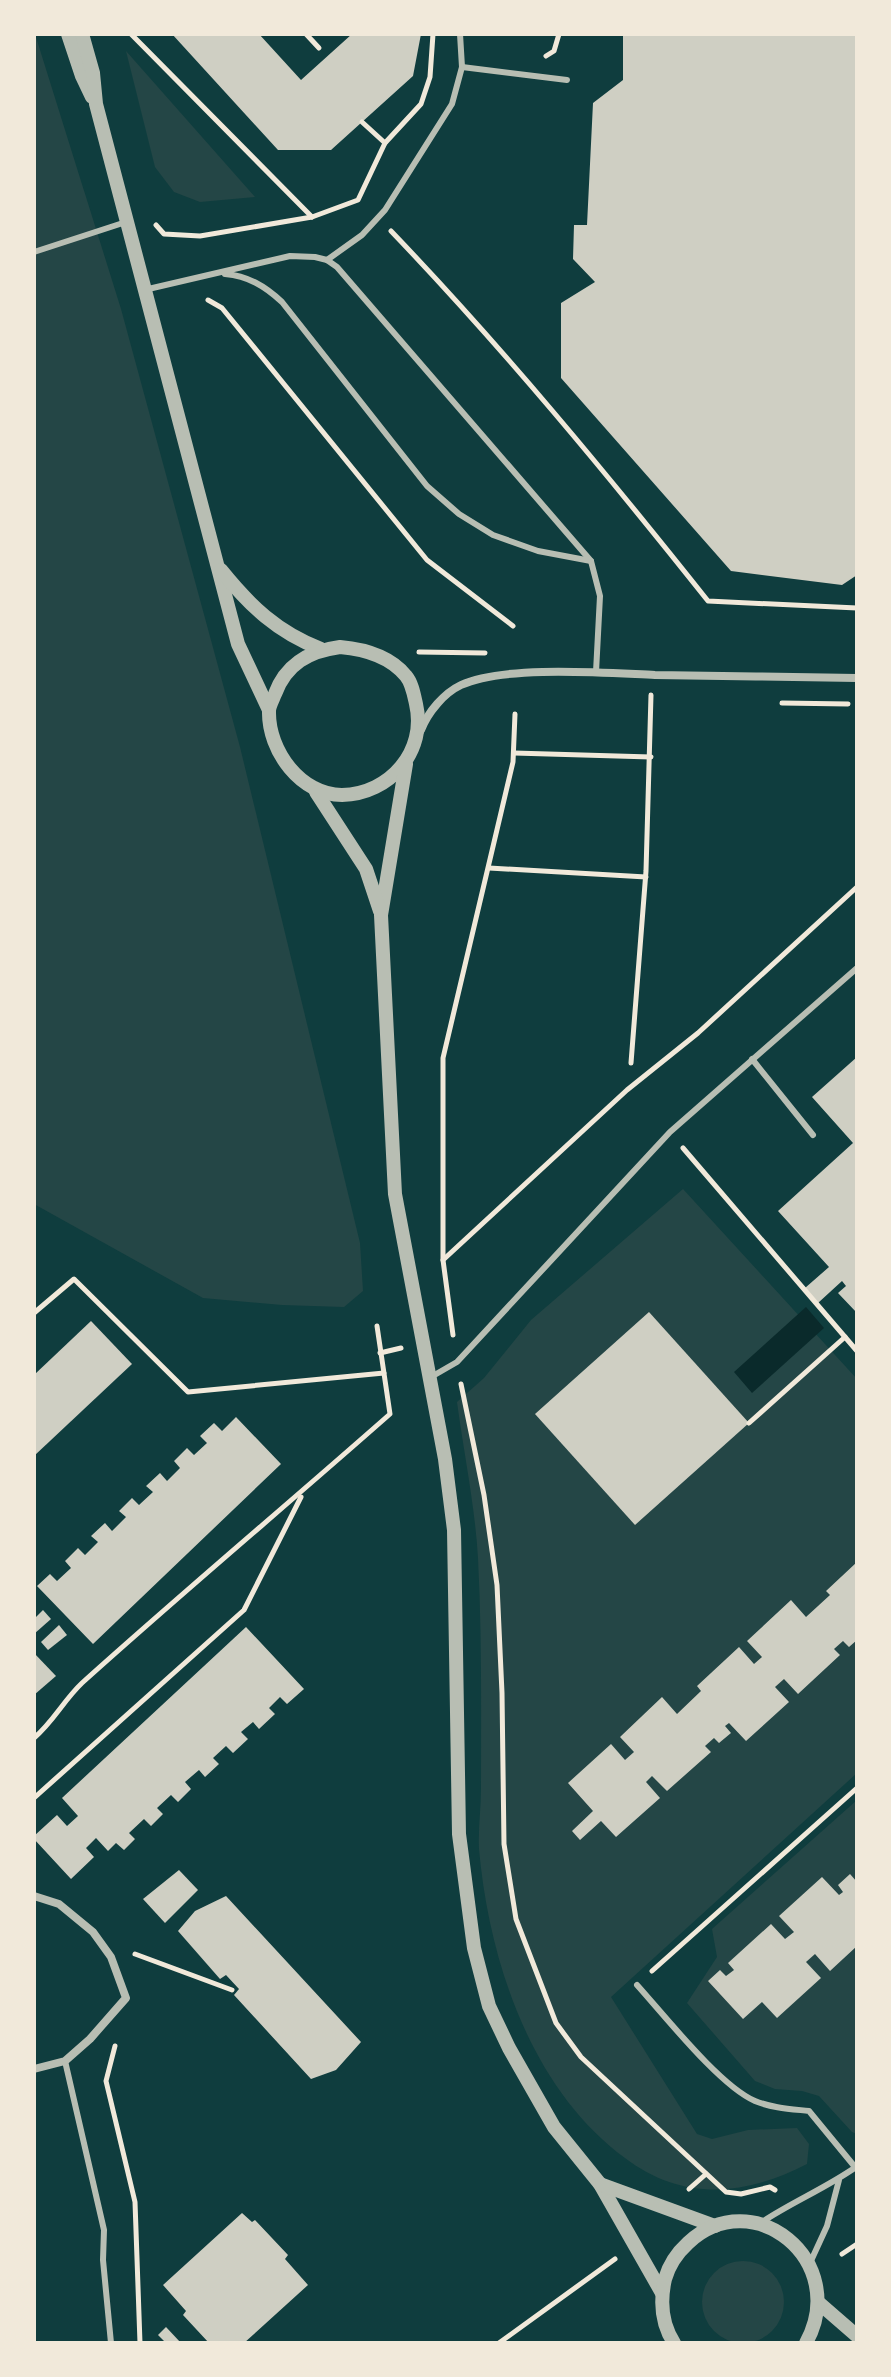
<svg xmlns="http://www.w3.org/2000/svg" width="891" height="2377" font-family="Merriweather,serif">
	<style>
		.green { fill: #244646 }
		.water { fill: #0a2a2b }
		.building { fill: #cfcfc3 }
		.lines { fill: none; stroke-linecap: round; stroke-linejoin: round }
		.path { stroke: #f1e9da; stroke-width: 5 }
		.service { stroke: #b8beb3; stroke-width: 6 }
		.minor { stroke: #b8beb3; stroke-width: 8 }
		.tertiary { stroke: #b8beb3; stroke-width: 14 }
	</style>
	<rect width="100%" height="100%" fill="#0f3d3e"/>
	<g class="green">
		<path d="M35,34l86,275 119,438 120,496 3,48 -19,16 -62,-2 -79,-7 -169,-94z"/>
		<path d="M126,51l129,146 -55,5 -26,-10 -19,-25z"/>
		<path d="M683,1189l174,190v394l-246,224 86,137 15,5 36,-9 49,-2 12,16 -2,20c-62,32 -124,38 -182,-6 -94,-69 -136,-197 -146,-309 -1,-20 2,-40 2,-60 0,-77 1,-155 -3,-231 -3,-52 -14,-104 -21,-156l27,-24 47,-58z"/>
		<path d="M857,1800v334l-5,-2 -33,-36 -17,-5 -27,-2 -20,-8 -68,-78 30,-46 -5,-28z"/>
		<circle cx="743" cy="2302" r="41"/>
	</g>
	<path class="water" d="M806,1307l18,21 -72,65 -18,-21z"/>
	<g class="building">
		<path d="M172,34h87l42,46 51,-46h69l-8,42 -82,74h-53z"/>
		<path d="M623,34h234v541l-15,10 -111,-14 -170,-193v-75l34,-21 -22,-23 1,-34h13l6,-122 30,-23z"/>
		<path d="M857,1057v256l-19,-20 8,-7 -4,-5 -24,22 -13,-15 24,-21 -51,-56 75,-68 -41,-46z"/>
		<path d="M649,1312l100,111 -114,102 -100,-111z"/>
		<path d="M91,1321l41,43 -98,92v-81z"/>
		<path d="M236,1417l45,47 -188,180 -56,-58 13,-12 7,7 14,-13 -6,-7 13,-13 7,7 13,-13 -7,-6 14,-13 7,8 14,-14 -7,-6 13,-13 7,7 14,-13 -7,-6 14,-13 7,8 13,-13 -6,-7 13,-13 7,7 13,-12 -7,-7 14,-13 8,8z"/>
		<path d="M857,1562v67l-2,2 2,9 -8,7 -6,-6 -9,8 6,6 -42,39 -14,-15 -9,8 14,15 -43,39 -17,-18 -4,3 6,7 -12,10 -5,-5 -9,8 6,6 -44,39 -15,-15 -6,6 14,16 -44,39 -15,-16 -21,19 -8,-9 21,-20 -25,-28 43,-39 14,16 9,-8 -14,-15 42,-40 15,17 24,-23 -4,-5 42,-39 15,17 8,-7 -15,-16 44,-41 15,17 24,-22 -4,-4z"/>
		<path d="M43,1610l8,9 -17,15v-15z"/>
		<path d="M59,1625l8,10 -19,15 -7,-8z"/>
		<path d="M246,1627l58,62 -17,15 -7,-7 -11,11 6,6 -16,15 -6,-7 -12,10 7,7 -15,14 -7,-7 -13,12 6,6 -14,13 -6,-7 -14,12 6,7 -13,13 -7,-7 -14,13 6,6 -12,12 -7,-7 -15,14 6,6 -11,11 -8,-7 -8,8 -12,-13 -10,10 8,9 -23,22 -37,-40v-3l23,-21 10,11 11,-10 -16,-18z"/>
		<path d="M34,1653l22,23 -22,19z"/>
		<path d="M179,1870l19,20 -33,33 -22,-24z"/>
		<path d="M850,1874l7,8v64l-27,25 -15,-17 -9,8 15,16 -44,40 -15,-16 -19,17 -35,-38 12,-11 6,6 8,-6 -6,-7 43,-39 14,15 9,-7 -15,-16 43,-39 17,18 4,-3 -5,-7z"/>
		<path d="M226,1896l135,146 -25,28 -25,9 -77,-84 5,-6 -13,-14 -6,4 -42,-48 17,-20z"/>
		<path d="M242,2213l10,9 3,-2 33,35 -3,4 23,26 -64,58h-35l-26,-28 3,-4 -23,-26z"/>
		<path d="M166,2327l15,16h-15l-8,-8z"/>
	</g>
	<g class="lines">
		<g class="path">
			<path d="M131,34l181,183"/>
			<path d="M306,34l13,14"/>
			<path d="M546,56l8,-5 5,-17"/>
			<path d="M362,122l23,21"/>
			<path d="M156,225l8,9 36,2 112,-19 46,-17 27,-57 36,-39 9,-27 3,-43"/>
			<path d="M391,231c112,117 216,243 317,370l149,7"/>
			<path d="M208,300l14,8 205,252 86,66"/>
			<path d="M419,652l66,1"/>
			<path d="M782,703l66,1"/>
			<path d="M514,753l137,4"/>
			<path d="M489,868l157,9"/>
			<path d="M631,1063l15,-192 5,-176"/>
			<path d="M683,1148l174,203"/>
			<path d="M443,1260v-202l70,-296 2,-48"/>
			<path d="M34,1313l40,-34 114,113 196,-19"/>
			<path d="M453,1335l-10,-75 184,-170 71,-57 159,-146"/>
			<path d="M380,1353l21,-5"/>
			<path d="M461,1384l23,111 13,90 5,108 2,151 12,75 40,104 25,34 145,135 15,2 29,-7 5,3"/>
			<path d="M749,1423l96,-86"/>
			<path d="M34,1738c19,-16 30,-38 48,-55 101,-91 206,-179 308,-269l-13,-88"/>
			<path d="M34,1798l210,-188 57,-113"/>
			<path d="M135,1954l97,36"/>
			<path d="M652,1971l205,-183"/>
			<path d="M115,2046l-9,35 29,121 5,141"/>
			<path d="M689,2189l17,-15"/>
			<path d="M842,2254l15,-10"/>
			<path d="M499,2343l116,-84"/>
		</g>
		<g class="service">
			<path d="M462,67l105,13"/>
			<path d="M34,252l92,-30"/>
			<path d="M327,260l35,-25 23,-25 67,-106 10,-37 -2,-33"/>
			<path d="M225,274c23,2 40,12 57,28l145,184 32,28 34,21 45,16 53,10"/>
			<path d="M144,290l146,-34 25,1 12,3 10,7 254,294 9,35 -4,76"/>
			<path d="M752,1059l61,76"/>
			<path d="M431,1377l26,-15 213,-230 187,-164"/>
			<path d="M637,1985c28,31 83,101 118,116 17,7 36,8 54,10l46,56"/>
			<path d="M65,2061l39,169 -1,30 8,83"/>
			<path d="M762,2222c30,-20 64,-34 94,-55"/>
			<path d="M810,2263l17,-37 12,-46"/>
		</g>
		<g class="minor">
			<path d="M421,730c7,-18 23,-37 40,-45 43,-20 145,-12 194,-10 67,1 135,2 202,3"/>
			<path d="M34,1896l25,8 34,28 18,25 15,41 -36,41 -25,22 -31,8"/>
		</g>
		<g class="tertiary">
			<path d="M68,34l14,42 10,21"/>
			<path d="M82,34l11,39 3,31 142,540 31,66"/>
			<path d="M221,570c29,36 56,62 100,79"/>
			<path d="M340,647c23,2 50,9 66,29 6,7 8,19 10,28 11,47 -26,90 -74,91 -41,0 -74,-44 -73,-84 0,-5 4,-12 6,-17 11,-30 34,-43 65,-47z"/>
			<path d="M406,764l-25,151 14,279 50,265 9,71 5,304 15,114 15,58 20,42 45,79 46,57 62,109"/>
			<path d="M316,792l50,77 14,42"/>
			<path d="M600,2184l115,42"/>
			<path d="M819,2303l38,33"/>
			<path d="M674,2343c-13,-20 -14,-42 -9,-64 4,-14 12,-26 23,-36 65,-61 163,18 118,100"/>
		</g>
	</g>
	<rect width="891" height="2377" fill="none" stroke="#f1e9da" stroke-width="72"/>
</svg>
